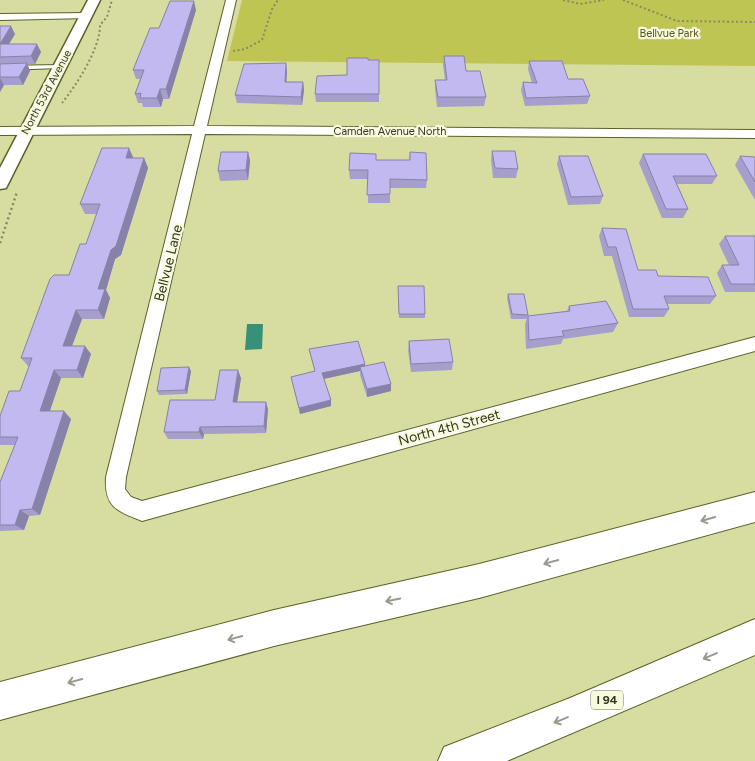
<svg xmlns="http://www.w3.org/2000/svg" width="755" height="761" font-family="Figtree,sans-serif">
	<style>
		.green { fill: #bfc552 }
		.water { fill: #379078 }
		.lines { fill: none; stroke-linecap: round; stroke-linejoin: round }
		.service-casing { stroke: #5d6028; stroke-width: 2 }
		.minor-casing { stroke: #5d6028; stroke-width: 2 }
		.tertiary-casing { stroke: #5d6028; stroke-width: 3 }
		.motorway-casing { stroke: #5d6028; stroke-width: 2 }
		.path-far1 { stroke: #888b61; stroke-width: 2; stroke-dasharray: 2 2.5; stroke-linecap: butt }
		.path { stroke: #888b61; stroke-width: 2.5; stroke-dasharray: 2 3; stroke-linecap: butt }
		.service { fill: #fff; fill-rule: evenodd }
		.minor { fill: #fff; fill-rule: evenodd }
		.tertiary { fill: #fff; fill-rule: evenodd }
		.motorway { fill: #fff; fill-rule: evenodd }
		.wall { fill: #a69fce }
		.shaded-wall { fill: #8782a8 }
		.building { fill: #c1b9f0; stroke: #8782a8 }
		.oneway { stroke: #999a8e }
		.labels { text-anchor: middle; stroke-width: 4.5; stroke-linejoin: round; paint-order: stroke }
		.far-park-label { font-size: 11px; fill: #535621; stroke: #f7fadd }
		.far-street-label { font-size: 11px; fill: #33351d; stroke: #f7fadd }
		.shield { fill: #f7fadd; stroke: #6e7057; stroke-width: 1 }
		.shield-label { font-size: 12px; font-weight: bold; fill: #33351d }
		.street-label { font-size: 14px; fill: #33351d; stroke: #f7fadd }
	</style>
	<rect width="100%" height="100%" fill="#d7dca0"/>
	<path class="green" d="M242,0h513v66l-528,-5z"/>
	<path class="water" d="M247,324h16l-1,25 -17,1z"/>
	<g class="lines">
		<defs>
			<path id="service" d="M60,65l3,2 -1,1 -62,2v-4z"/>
			<g id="minor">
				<path d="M226,0h10l-29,126 548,4v8l-550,-4 -79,343 -1,12 6,8 11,4 613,-164v14l-613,170c-25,-10 -38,-14 -36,-44l86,-343 -192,1v-8l194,-1z"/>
				<path d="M85,13l5,3 -1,2 -89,2v-6z"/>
			</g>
			<path id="tertiary" d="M88,0h12l-94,188 -6,1v-21z"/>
			<g id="motorway">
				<path d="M755,492v30l-276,76 -205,48 -274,74v-38l274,-72 205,-46z"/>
				<path d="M755,619v36l-248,106h-69l6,-14 126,-49z"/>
			</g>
		</defs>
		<use href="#service" class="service-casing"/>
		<use href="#minor" class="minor-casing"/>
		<use href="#tertiary" class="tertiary-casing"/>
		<use href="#motorway" class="motorway-casing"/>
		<g class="path-far1">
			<path d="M563,0l17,4 24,-4"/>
			<path d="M623,0l54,21 78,1"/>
			<path d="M233,51l12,-2 17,-9 10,-31 6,-9"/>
			<path d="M62,103c15,-19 38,-54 38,-78l7,-8 5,-17"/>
		</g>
		<path class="path" d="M0,243l17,-51"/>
		<use href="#service" class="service"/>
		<use href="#minor" class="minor"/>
		<use href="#tertiary" class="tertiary"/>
		<use href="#motorway" class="motorway"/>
	</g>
	<g class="wall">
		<path d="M196,10l-27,89h-6l-2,8h-18l-1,-4h-4l-3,-9 5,-15h-4l-3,-9 26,-42z"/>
		<path d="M0,26l15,8 -6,10 32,8 -6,12h-8l3,7 -7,14h-19l-4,7z"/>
		<path d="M444,56l22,15 20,26 -2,9 -47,1 -2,-18v-9h10l-2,-15z"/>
		<path d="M368,60h11v42h-63l-1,-8 32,-19z"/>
		<path d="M529,61l39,18 22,17 -3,8 -62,2 -4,-16 2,-8 9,1 -4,-14z"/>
		<path d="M287,71l-1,11h17l1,8 -2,15 -65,-2 -2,-8z"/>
		<path d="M492,151l26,18 -2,9h-23l-2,-18z"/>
		<path d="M248,152l2,9 -2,19 -28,1 -2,-10z"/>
		<path d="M410,152l17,28 -1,8h-36v15h-22v-24h-18l-1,-9 27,-10h33z"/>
		<path d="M643,154l74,22 -5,8h-35l11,25 -5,9h-21l-23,-55z"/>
		<path d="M559,156l44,40 -3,8 -32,1 -11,-41z"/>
		<path d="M740,156l15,1v43l-20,-35z"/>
		<path d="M133,157v1h11l4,10 -27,87 -6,4 -9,31 4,8 -6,21h-22l-10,27 19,8 -8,24h-22l-11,33 21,8 -31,96 -11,1 -5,14 -24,1v-49l15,-37h-15v-29l20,-25 9,-25h-1l-7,-8 65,-114 11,-30h-12l-5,-10z"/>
		<path d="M602,228l36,42 78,26 -6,8h-43l2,5 -5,8h-35l-17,-61h-8l-5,-20z"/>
		<path d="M725,236h30v56h-30l-8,-19 5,-8h7l-10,-21z"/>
		<path d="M398,290l27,24v4h-26z"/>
		<path d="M508,294l20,21 -1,4h-16l-4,-21z"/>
		<path d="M569,306l49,17 -5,9 -50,7 -2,5 -35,5 -1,-25 3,-8 39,-5z"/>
		<path d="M409,341l44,21 -1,8 -41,2 -3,-22z"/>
		<path d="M309,349l56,15v2l26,18v7l-24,6 -7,-22v-4l-36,8 7,27 -31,8 -9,-37 24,-6z"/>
		<path d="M191,371l-4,23 -28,1 -2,-4z"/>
		<path d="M241,378l-4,24 31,7 -2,24 -62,1 -1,5h-35l-4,-7 51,-32z"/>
	</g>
	<g class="shaded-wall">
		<path d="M194,1l2,9 -27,89 -3,-10z"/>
		<path d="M11,26l4,8 -11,18 -4,-8z"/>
		<path d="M37,44l4,8 -6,12 -4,-8z"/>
		<path d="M27,63l3,8 -7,14 -4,-8z"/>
		<path d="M286,63l1,8 -1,19 -1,-8z"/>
		<path d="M0,78l4,7 -4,7z"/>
		<path d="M303,82l1,8 -2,15 -1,-8z"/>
		<path d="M160,89l3,10 -2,8 -4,-9z"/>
		<path d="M129,148l4,9 -3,11 -4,-10z"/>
		<path d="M248,152l2,9 -2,19 -2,-10z"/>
		<path d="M144,158l4,10 -27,87 -6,4 -9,31 4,8 -6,21 -6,-9v-21l13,-39z"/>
		<path d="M76,310l6,9 -13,35 -6,-8z"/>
		<path d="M85,346l6,8 -8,24 -6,-8z"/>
		<path d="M365,364v6l-5,-3v4l-37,8 -1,-6z"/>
		<path d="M189,367l2,4 -4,23 -2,-4z"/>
		<path d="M54,370l7,8 -14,41 -7,-8z"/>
		<path d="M238,370l3,8 -5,31 -3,-7z"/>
		<path d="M391,384v7l-24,6v-8z"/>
		<path d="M331,400v6l-31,8 -1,-6z"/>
		<path d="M266,402l2,7 -2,24 -2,-7z"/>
		<path d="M64,411l7,8 -31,96 -8,-6z"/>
		<path d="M200,427l4,7 -1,5 -4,-7z"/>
		<path d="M20,510l9,6 -5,14 -9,-5z"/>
	</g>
	<g class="building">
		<path d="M170,1h24l-28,88h-6l-3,9h-17l1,-5 -6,1 9,-24h-11l17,-42h9z"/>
		<path d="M0,26h11l-11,18h37l-6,12 -31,1z"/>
		<path d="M444,56h20l2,15h14l6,26h-48l-3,-17h12z"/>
		<path d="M347,58h21v2h11v34h-64l2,-18 30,-1z"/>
		<path d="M529,61h33l6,18h15l7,17 -64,2 -3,-16 14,1z"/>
		<path d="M27,63l-8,14h-19v-13z"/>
		<path d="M286,63l-1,19h18l-2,15 -66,-2 9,-31z"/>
		<path d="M102,148h27l-3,10h18l-28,88 -5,4 -13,39h7l-7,21h-22l-13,36h22l-8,24h-23l-14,41h24l-32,98 -12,1 -5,15h-15v-43l18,-45h-18v-21l9,-25h11l12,-33h-11l29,-79 4,-4h15l11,-31h6l14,-40h-20z"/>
		<path d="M492,151h23l3,18 -23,-1z"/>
		<path d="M221,152h27l-2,18 -28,1z"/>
		<path d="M410,152l16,1 1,27 -37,-1v15l-23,1 1,-25h-19l1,-17 26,1v6h34z"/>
		<path d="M643,154h63l11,22h-44l15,33h-22z"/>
		<path d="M559,156h29l15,40 -32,1z"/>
		<path d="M740,156l15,1v25z"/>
		<path d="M602,228l24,1 12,41h18l2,6 50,1 8,19h-52l5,13h-36l-17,-62h-8z"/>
		<path d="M725,236h30v48h-24l-9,-19h17z"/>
		<path d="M398,286h26l1,28h-26z"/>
		<path d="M508,294h16l4,21 -16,-1z"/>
		<path d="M606,301l12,22 -56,8 2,5 -35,4 -1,-24 42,-5 -1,-5z"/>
		<path d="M449,339l4,23 -42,2 -2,-23z"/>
		<path d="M358,341l7,23 -43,9 9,27 -32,8 -8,-31 24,-6 -6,-22z"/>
		<path d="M384,362l7,22 -24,5 -7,-22z"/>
		<path d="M189,367l-4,23 -28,1 4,-23z"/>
		<path d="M220,370h18l-5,32h33l-2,24 -64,1 -1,5h-35l6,-32h45z"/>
	</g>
	<defs><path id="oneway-shaft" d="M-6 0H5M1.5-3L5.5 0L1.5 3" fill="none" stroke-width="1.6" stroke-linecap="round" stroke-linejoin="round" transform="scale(1.25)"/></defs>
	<g class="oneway">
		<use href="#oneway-shaft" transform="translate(708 519) rotate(164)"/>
		<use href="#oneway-shaft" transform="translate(551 562) rotate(165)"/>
		<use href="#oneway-shaft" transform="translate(393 600) rotate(168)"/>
		<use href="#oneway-shaft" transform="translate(235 638) rotate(165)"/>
		<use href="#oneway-shaft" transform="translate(710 656) rotate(157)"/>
		<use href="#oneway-shaft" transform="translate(75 681) rotate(165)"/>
		<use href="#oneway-shaft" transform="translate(561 720) rotate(158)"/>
	</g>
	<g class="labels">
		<g class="far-park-label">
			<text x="669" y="37">Bellvue Park</text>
		</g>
		<g class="far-street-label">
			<text transform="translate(46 92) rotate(-62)" y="4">North 53rd Avenue</text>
			<text x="390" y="135">Camden Avenue North</text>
		</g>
		<rect class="shield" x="591" y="690.5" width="32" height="19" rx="4"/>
		<g class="shield-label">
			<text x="607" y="704">I 94</text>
		</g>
		<g class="street-label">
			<text transform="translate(168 263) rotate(-76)" y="5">Bellvue Lane</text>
			<text transform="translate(449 427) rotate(-15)" y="5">North 4th Street</text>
		</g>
	</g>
</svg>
